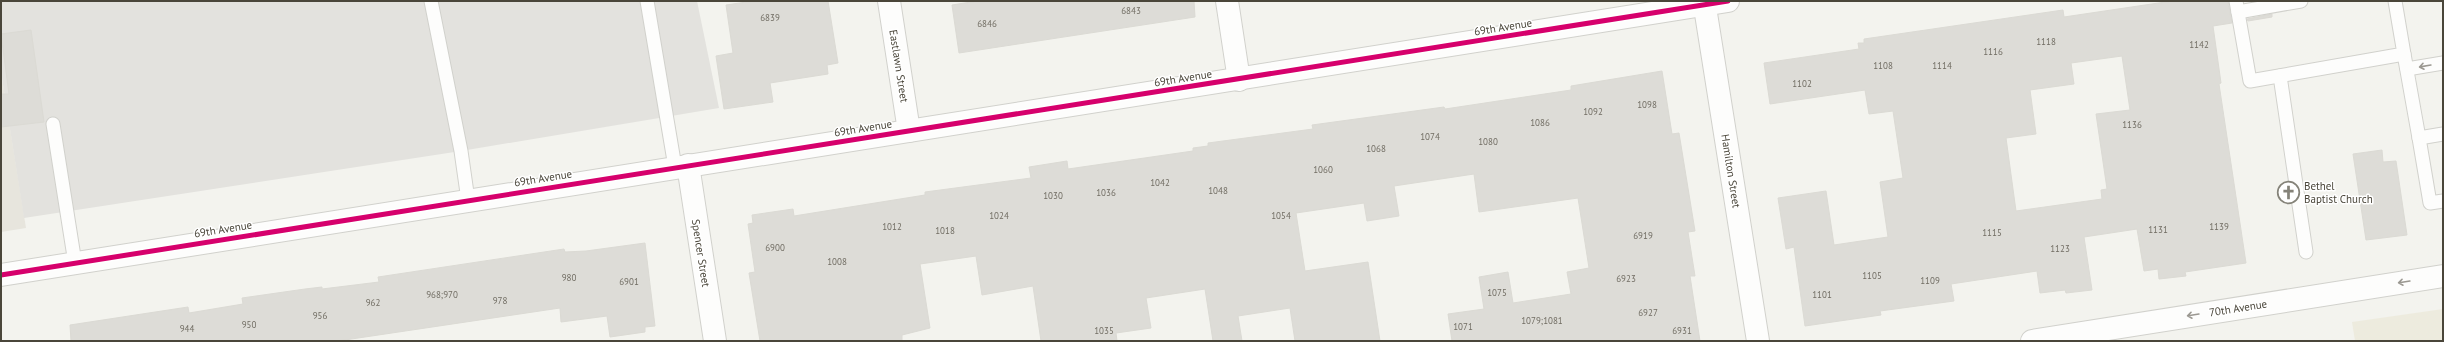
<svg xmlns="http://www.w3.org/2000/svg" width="2444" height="342" font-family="'PT Sans',sans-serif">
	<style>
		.residential { fill: #e7e5dd }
		.education { fill: #edebde }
		.parking { fill: #e3e2de }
		.building { fill: #dddcd7; stroke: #dbdad4; fill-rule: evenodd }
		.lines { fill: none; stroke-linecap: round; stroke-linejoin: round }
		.lane-casing { stroke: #d1d1cc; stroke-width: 15 }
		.street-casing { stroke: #d1d1cc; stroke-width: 24 }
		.lane { stroke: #fdfdfc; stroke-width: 13 }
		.street { stroke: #fdfdfc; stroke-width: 22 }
		.cycleway-casing { stroke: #fff; stroke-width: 8 }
		.cycleway { stroke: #d6006c; stroke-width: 5 }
		.oneway { stroke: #9b9891 }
		.labels { text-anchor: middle; stroke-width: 3; stroke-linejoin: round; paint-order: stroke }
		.number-label { font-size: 9px; fill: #706c62 }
		.street-label { font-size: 11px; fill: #4a463a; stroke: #fff }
		.poi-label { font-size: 11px; fill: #4a463a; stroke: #fff; text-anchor: start }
	</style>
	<rect width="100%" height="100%" fill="#f3f3ee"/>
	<path class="residential" d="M1,72l25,156 -25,4z"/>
	<path class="education" d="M2443,309v32h-88l-3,-19z"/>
	<path class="parking" d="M697,1l22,107 -258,43 -437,67 -23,-146v-70z"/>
	<g class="building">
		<path d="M753,1h75l10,62 -11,2 1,9 -58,9 3,19 -49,7 -8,-53 17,-3 -7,-48z"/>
		<path d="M977,1h217l1,16 -236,36 -7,-48z"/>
		<path d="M2172,1h56l4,22 -19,3 8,57 -2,1 27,179 -61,9 1,4 -27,3 -1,-10 -14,2 -7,-42 -53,8 8,53 -26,3 -1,-3 -25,3 -3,-22 -86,13 3,17 -74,10 1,4 -76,11 -11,-79 -8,2 -8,-51 48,-7 8,54 54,-8 -8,-55 23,-4 -10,-67 -24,3 -4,-24 -95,14 -6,-41 95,-14 -1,-6h6v-4l199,-29 1,7zM2122,56l8,54 -34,4 11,75 -6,1 1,9 -86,12 -10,-73 30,-4 -6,-44 44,-6 -3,-21z"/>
		<path d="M2272,14v3l-24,4 -1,-2z"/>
		<path d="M31,30l13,92 -43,5v-33h8l-8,-60z"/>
		<path d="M1662,71l10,63 7,-1 16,98 -7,1 7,44h-5l10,65h-248l-4,-27 36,-5 -5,-32 29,-5 5,31 58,-9 -4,-22 22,-4 -11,-70 -99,14 -5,-38 -80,12 5,30 -32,5 -3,-18 -68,10 9,58 63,-9 12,79h-85l-5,-33 -52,8 4,25h-29l-8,-52 -59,9 5,30 -35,5 1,8h-76l-8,-55 -51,9 -6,-39 -56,8 10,64 -28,7v6h-142l-11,-68 6,-1 -7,-48 5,-1 -1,-8 41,-6 1,7 131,-21v-3l106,-14 -2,-11 38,-6 1,8 125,-18v-3l15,-2v-3l105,-14 -1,-4 132,-18 1,2 126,-19v-4z"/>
		<path d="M2382,150l1,12 13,-1 11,74 -41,5 -13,-86z"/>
		<path d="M645,243l10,83 -10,1v5l-35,5 -3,-21 -46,6 -1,-14 -222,33h-267l-1,-16 118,-18 1,6 54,-9 -1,-6 63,-9 17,-2v2l57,-7 -1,-5 186,-28 1,3 21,-1z"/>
	</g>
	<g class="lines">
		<defs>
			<g id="lane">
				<path d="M431,1l30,150 7,49"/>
				<path d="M647,1l28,166"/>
				<path d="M2236,1l14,80 154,-27 -9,-53"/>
				<path d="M2238,12l63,-11"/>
				<path d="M2404,54l15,84"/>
				<path d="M2407,69l36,-6"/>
				<path d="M2280,76l26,176"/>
				<path d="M53,124l22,139"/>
				<path d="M2443,134l-24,4 11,65 13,-2"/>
			</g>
			<g id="street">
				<path d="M889,1l20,130"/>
				<path d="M1227,1l12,79"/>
				<path d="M1704,1l54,340"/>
				<path d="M688,165l27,176"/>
				<path d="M1,275l1727,-274"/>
				<path d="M2032,341l411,-65"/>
			</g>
		</defs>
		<use href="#lane" class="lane-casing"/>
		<use href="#street" class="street-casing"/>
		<use href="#lane" class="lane"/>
		<use href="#street" class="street"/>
		<defs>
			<path id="cycleway" d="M1,275l1727,-274"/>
		</defs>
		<use href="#cycleway" class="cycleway-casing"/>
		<use href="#cycleway" class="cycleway"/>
	</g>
	<defs><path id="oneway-shaft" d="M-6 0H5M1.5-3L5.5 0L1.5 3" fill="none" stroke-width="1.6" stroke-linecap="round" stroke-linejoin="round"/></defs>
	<g class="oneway">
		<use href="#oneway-shaft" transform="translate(2425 66) rotate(170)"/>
		<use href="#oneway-shaft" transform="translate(2404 282) rotate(171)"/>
		<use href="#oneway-shaft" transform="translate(2193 315) rotate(171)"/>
	</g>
	<defs>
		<symbol id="church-ring" viewBox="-11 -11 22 22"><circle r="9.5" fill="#fff" stroke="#858379" stroke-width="1.5"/><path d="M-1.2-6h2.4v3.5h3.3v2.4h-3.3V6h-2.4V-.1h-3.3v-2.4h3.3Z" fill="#858379"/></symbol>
	</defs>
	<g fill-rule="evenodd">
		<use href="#church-ring" x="2276" y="180" width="25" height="25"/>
	</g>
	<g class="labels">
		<g class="number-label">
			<text x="1131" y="14">6843</text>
			<text x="770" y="21">6839</text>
			<text x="987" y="27">6846</text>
			<text x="2046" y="45">1118</text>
			<text x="2199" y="48">1142</text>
			<text x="1993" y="55">1116</text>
			<text x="1883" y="69">1108</text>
			<text x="1942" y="69">1114</text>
			<text x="1802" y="87">1102</text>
			<text x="1647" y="108">1098</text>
			<text x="1593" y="115">1092</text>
			<text x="1540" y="126">1086</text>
			<text x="2132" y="128">1136</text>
			<text x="1430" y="140">1074</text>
			<text x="1488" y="145">1080</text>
			<text x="1376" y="152">1068</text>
			<text x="1323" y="173">1060</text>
			<text x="1160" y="186">1042</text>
			<text x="1218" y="194">1048</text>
			<text x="1106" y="196">1036</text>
			<text x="1053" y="199">1030</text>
			<text x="999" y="219">1024</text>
			<text x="1281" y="219">1054</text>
			<text x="892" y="230">1012</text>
			<text x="2219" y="230">1139</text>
			<text x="2158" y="233">1131</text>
			<text x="945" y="234">1018</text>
			<text x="1992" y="236">1115</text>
			<text x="1643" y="239">6919</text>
			<text x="775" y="251">6900</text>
			<text x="2060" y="252">1123</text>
			<text x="837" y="265">1008</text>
			<text x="1872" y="279">1105</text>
			<text x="569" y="281">980</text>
			<text x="1626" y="282">6923</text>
			<text x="1930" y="284">1109</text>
			<text x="629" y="285">6901</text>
			<text x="1497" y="296">1075</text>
			<text x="442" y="298">968;970</text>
			<text x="1822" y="298">1101</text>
			<text x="500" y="304">978</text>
			<text x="373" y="306">962</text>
			<text x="1648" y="316">6927</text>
			<text x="320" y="319">956</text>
			<text x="1542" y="324">1079;1081</text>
			<text x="249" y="328">950</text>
			<text x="1463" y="330">1071</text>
			<text x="187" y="332">944</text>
			<text x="1104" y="334">1035</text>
			<text x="1682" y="334">6931</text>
		</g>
		<g class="street-label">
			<text transform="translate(1503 27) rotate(-9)" y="4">69th Avenue</text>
			<text transform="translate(899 66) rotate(81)" y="4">Eastlawn Street</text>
			<text transform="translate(1183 78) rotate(-9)" y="4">69th Avenue</text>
			<text transform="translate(863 128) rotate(-9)" y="4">69th Avenue</text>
			<text transform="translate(1731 171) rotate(81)" y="4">Hamilton Street</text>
			<text transform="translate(543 178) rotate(-9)" y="4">69th Avenue</text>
			<text transform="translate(223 229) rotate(-9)" y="4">69th Avenue</text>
			<text transform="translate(701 253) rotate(81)" y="4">Spencer Street</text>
			<text transform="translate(2238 308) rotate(-9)" y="4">70th Avenue</text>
		</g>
		<g class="poi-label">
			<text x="2304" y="190">Bethel<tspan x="2304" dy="13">Baptist Church</tspan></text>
		</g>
	</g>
	<rect width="2444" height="342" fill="none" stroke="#4a463a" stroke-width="4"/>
</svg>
